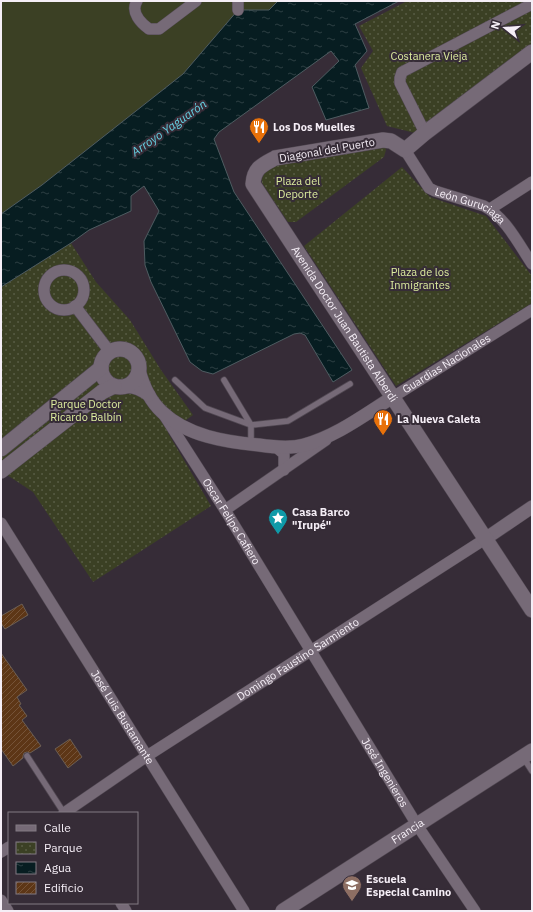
<svg xmlns="http://www.w3.org/2000/svg" width="533" height="912" font-family="'IBM Plex Sans',sans-serif">
	<style>
		.grass { fill: #3b4024 }
		.park { fill: url(#park-dots) }
		.water { fill: url(#water-ripples); stroke: #4e5c61 }
		.building { fill: url(#building-hatch); stroke: #6b5e54 }
		.lines { fill: none; stroke-linecap: round; stroke-linejoin: round }
		.service-casing { stroke: #514852; stroke-width: 7 }
		.minor-casing { stroke: #514852; stroke-width: 12 }
		.tertiary-casing { stroke: #514852; stroke-width: 14 }
		.secondary-casing { stroke: #514852; stroke-width: 16 }
		.service { stroke: #766a77; stroke-width: 5.5 }
		.minor { stroke: #766a77; stroke-width: 11 }
		.tertiary { stroke: #766a77; stroke-width: 13 }
		.secondary { stroke: #766a77; stroke-width: 15 }
		.labels { text-anchor: middle; stroke-width: 4; stroke-linejoin: round; paint-order: stroke }
		.park-label { font-size: 11px; fill: #dded9e; stroke: #362c37 }
		.poi-label { font-size: 11px; font-weight: bold; fill: #f5eef6; stroke: #362c37; text-anchor: start }
		.street-label { font-size: 11px; fill: #f5eef6; stroke: #362c37 }
		.water-label { font-size: 12px; font-style: italic; fill: #65d1e3; stroke: #362c37 }
	</style>
	<defs>
		<pattern id="park-dots" width="8" height="8" patternUnits="userSpaceOnUse"><rect width="8" height="8" fill="#3b4024"/><path d="M2 2h.1M6 6h.1" fill="none" stroke="#585c44" stroke-width="1.8" stroke-linecap="round"/></pattern>
		<pattern id="water-ripples" width="26" height="14" patternUnits="userSpaceOnUse"><rect width="26" height="14" fill="#071d21"/><path d="M2 4q2-2 4 0t4 0M15 11q2-2 4 0t4 0" fill="none" stroke="#2c3e42"/></pattern>
		<pattern id="building-hatch" width="6" height="6" patternUnits="userSpaceOnUse"><rect width="6" height="6" fill="#5d3616"/><path d="M-1 1l2-2M0 6l6-6M5 7l2-2" fill="none" stroke="#755338"/></pattern>
	</defs>
	<rect width="100%" height="100%" fill="#362c37"/>
	<path class="grass" d="M1,1h277l-9,9h-31l-55,64 -141,111 -41,29z"/>
	<g class="park">
		<path d="M407,1h125v46l-113,87 -32,-8 -26,-58 12,-17 -14,-25z"/>
		<path d="M385,147l1,3 -2,7 -88,65h-8l-26,-39c-1,-10 7,-14 15,-20z"/>
		<path d="M402,167l28,30 56,19 46,60v27l-136,83 -92,-140z"/>
		<path d="M71,243l25,39 34,38 31,50 32,45 -25,18 43,73 -118,76 -60,-90 -32,-21v-184z"/>
	</g>
	<path class="water" d="M278,1h121l-44,23 12,27 -12,14 14,43 -43,12 -14,-33 27,-26 -8,-10 -112,81 -5,7 20,53 118,178 -19,12 -28,-47 -5,-2 -6,1 -81,40 -11,-3 -12,-9 -39,-80 -6,-17 -1,-24 15,-30 -15,-25 -13,10v15l-42,19 -18,13 -70,44v-73l41,-29 141,-111 55,-64h31z"/>
	<g class="building">
		<path d="M22,604l6,11 -23,14 -4,-6v-7z"/>
		<path d="M1,653l26,37 -10,7 4,7 -2,1 8,11 -5,4 19,26 -11,7 -3,-1 -3,1 -1,3v2l-10,8 -12,-17z"/>
		<path d="M70,739l12,18 -14,11 -13,-19z"/>
	</g>
	<g class="lines">
		<defs>
			<g id="service">
				<path d="M175,380l30,28 46,17 -27,-45"/>
				<path d="M251,444v-19l37,-4 62,-37"/>
				<path d="M27,756l37,57"/>
				<path d="M523,757l9,14"/>
			</g>
			<g id="minor">
				<path d="M137,1c-7,11 4,22 12,28h10l37,-28"/>
				<path d="M238,1v9"/>
				<path d="M425,133l-25,-50v-5l2,-6 130,-68"/>
				<path id="s1" d="M405,150l24,38 6,3 49,15c22,12 34,37 48,58"/>
				<path d="M490,209l42,-27"/>
				<circle cx="64" cy="290" r="20"/>
				<path d="M75,306l35,46"/>
				<path id="s2" d="M393,397l139,-87"/>
				<path id="s3" d="M164,415l61,95 192,315 58,86"/>
				<path d="M276,447l8,7v16"/>
				<path d="M225,510l101,-70"/>
				<path id="s4" d="M1,523l243,388"/>
				<path id="s5" d="M64,813l83,-57 338,-217"/>
				<path d="M1,852l8,-5"/>
				<path d="M1,900l7,11"/>
				<path d="M121,903l5,8"/>
			</g>
			<g id="tertiary">
				<path d="M139,370c4,15 11,31 23,42 25,24 64,30 97,33 14,2 31,4 45,0 33,-9 60,-30 89,-48"/>
				<path d="M123,387c9,-2 19,3 26,8"/>
				<path d="M485,539l47,-32"/>
			</g>
			<g id="secondary">
				<path id="s6" d="M532,52l-107,81 -20,17 -14,-9 -8,-1 -108,18c-13,7 -21,10 -22,26l279,426"/>
				<circle cx="120" cy="368" r="19"/>
				<path d="M1,449l100,-81"/>
				<path d="M1,471l101,-79 12,-6"/>
				<path id="s7" d="M283,911l249,-160"/>
			</g>
		</defs>
		<use href="#service" class="service-casing"/>
		<use href="#minor" class="minor-casing"/>
		<use href="#tertiary" class="tertiary-casing"/>
		<use href="#secondary" class="secondary-casing"/>
		<use href="#service" class="service"/>
		<use href="#minor" class="minor"/>
		<use href="#tertiary" class="tertiary"/>
		<use href="#secondary" class="secondary"/>
	</g>
	<defs>
		<symbol id="restaurant-pin" viewBox="-11 -11 22 30"><path d="M0 17L-7.5 6A9.5 9.5 0 1 1 7.5 6Z" fill="#e8710a" stroke="#362c37"/><path d="M-5-6h1v4h1v-4h1v4h1v-4h1v5L-1.5 .5V6h-2V.5L-5-1ZM5-6V6H3V1.5H1.5Q1.5-4 5-6Z" fill="#fff"/></symbol>
		<symbol id="sight-pin" viewBox="-11 -11 22 30"><path d="M0 17L-7.5 6A9.5 9.5 0 1 1 7.5 6Z" fill="#0f9aa8" stroke="#362c37"/><path d="M0-6L1.8-2.2L6-1.7L2.9 1.2L3.7 5.4L0 3.3L-3.7 5.4L-2.9 1.2L-6-1.7L-1.8-2.2Z" fill="#fff"/></symbol>
		<symbol id="school-pin" viewBox="-11 -11 22 30"><path d="M0 17L-7.5 6A9.5 9.5 0 1 1 7.5 6Z" fill="#8d6e63" stroke="#362c37"/><path d="M0-5L7-2L0 1L-7-2ZM-4 1L0 2.5L4 1V4Q0 6-4 4Z" fill="#fff"/></symbol>
	</defs>
	<g fill-rule="evenodd">
		<use href="#restaurant-pin" x="248" y="116" width="22" height="30"/>
		<use href="#restaurant-pin" x="372" y="408" width="22" height="30"/>
		<use href="#sight-pin" x="267" y="507" width="22" height="30"/>
		<use href="#school-pin" x="341" y="874" width="22" height="30"/>
	</g>
	<g class="labels">
		<g class="park-label">
			<text x="429" y="60">Costanera Vieja</text>
			<text x="298" y="185">Plaza del<tspan x="298" dy="13">Deporte</tspan></text>
			<text x="420" y="276">Plaza de los<tspan x="420" dy="13">Inmigrantes</tspan></text>
			<text x="86" y="408">Parque Doctor<tspan x="86" dy="13">Ricardo Balbín</tspan></text>
		</g>
		<g class="poi-label">
			<text x="273" y="131">Los Dos Muelles</text>
			<text x="397" y="423">La Nueva Caleta</text>
			<text x="292" y="516">Casa Barco<tspan x="292" dy="13">"Irupé"</tspan></text>
			<text x="366" y="883">Escuela<tspan x="366" dy="13">Especial Camino</tspan></text>
		</g>
		<g class="street-label">
			<text transform="translate(327 150) rotate(-10)" y="4">Diagonal del Puerto</text>
			<text dy="4" stroke="none"><textPath href="#s1" startOffset="90">León Guruciaga</textPath></text>
			<text dy="4" stroke="none"><textPath href="#s6" startOffset="498">Avenida Doctor Juan Bautista Alberdi</textPath></text>
			<text dy="4" stroke="none"><textPath href="#s2" startOffset="63">Guardias Nacionales</textPath></text>
			<text dy="4" stroke="none"><textPath href="#s3" startOffset="126">Oscar Felipe Cafiero</textPath></text>
			<text dy="4" stroke="none"><textPath href="#s5" startOffset="280">Domingo Faustino Sarmiento</textPath></text>
			<text dy="4" stroke="none"><textPath href="#s4" startOffset="229">José Luis Bustamante</textPath></text>
			<text dy="4" stroke="none"><textPath href="#s3" startOffset="420">José Ingenieros</textPath></text>
			<text dy="4" stroke="none"><textPath href="#s7" startOffset="148">Francia</textPath></text>
		</g>
		<g class="water-label">
			<text transform="translate(169 128) rotate(-35)" y="4">Arroyo Yaguarón</text>
		</g>
	</g>
	<rect width="533" height="912" fill="none" stroke="#f5eef6" stroke-width="4"/>
	<rect x="8" y="812" width="130" height="92" fill="#362c37" stroke="#827a83"/>
	<rect x="16" y="825" width="20" height="6" fill="#766a77" stroke="#827a83"/>
	<text x="44" y="832" font-size="12" fill="#f5eef6">Calle</text>
	<rect x="16" y="842" width="20" height="12" fill="url(#park-dots)" stroke="#827a83"/>
	<text x="44" y="852" font-size="12" fill="#f5eef6">Parque</text>
	<rect x="16" y="862" width="20" height="12" fill="url(#water-ripples)" stroke="#827a83"/>
	<text x="44" y="872" font-size="12" fill="#f5eef6">Agua</text>
	<rect x="16" y="882" width="20" height="12" fill="url(#building-hatch)" stroke="#827a83"/>
	<text x="44" y="892" font-size="12" fill="#f5eef6">Edificio</text>
	<g transform="translate(505 28) rotate(287)" stroke="#362c37" stroke-width="3" paint-order="stroke">
	<path d="M0-3L7 15L0 10L-7 15Z" fill="#f5eef6"/>
	<text y="-6" font-size="11" font-weight="bold" text-anchor="middle" fill="#f5eef6">N</text>
	</g>
</svg>
